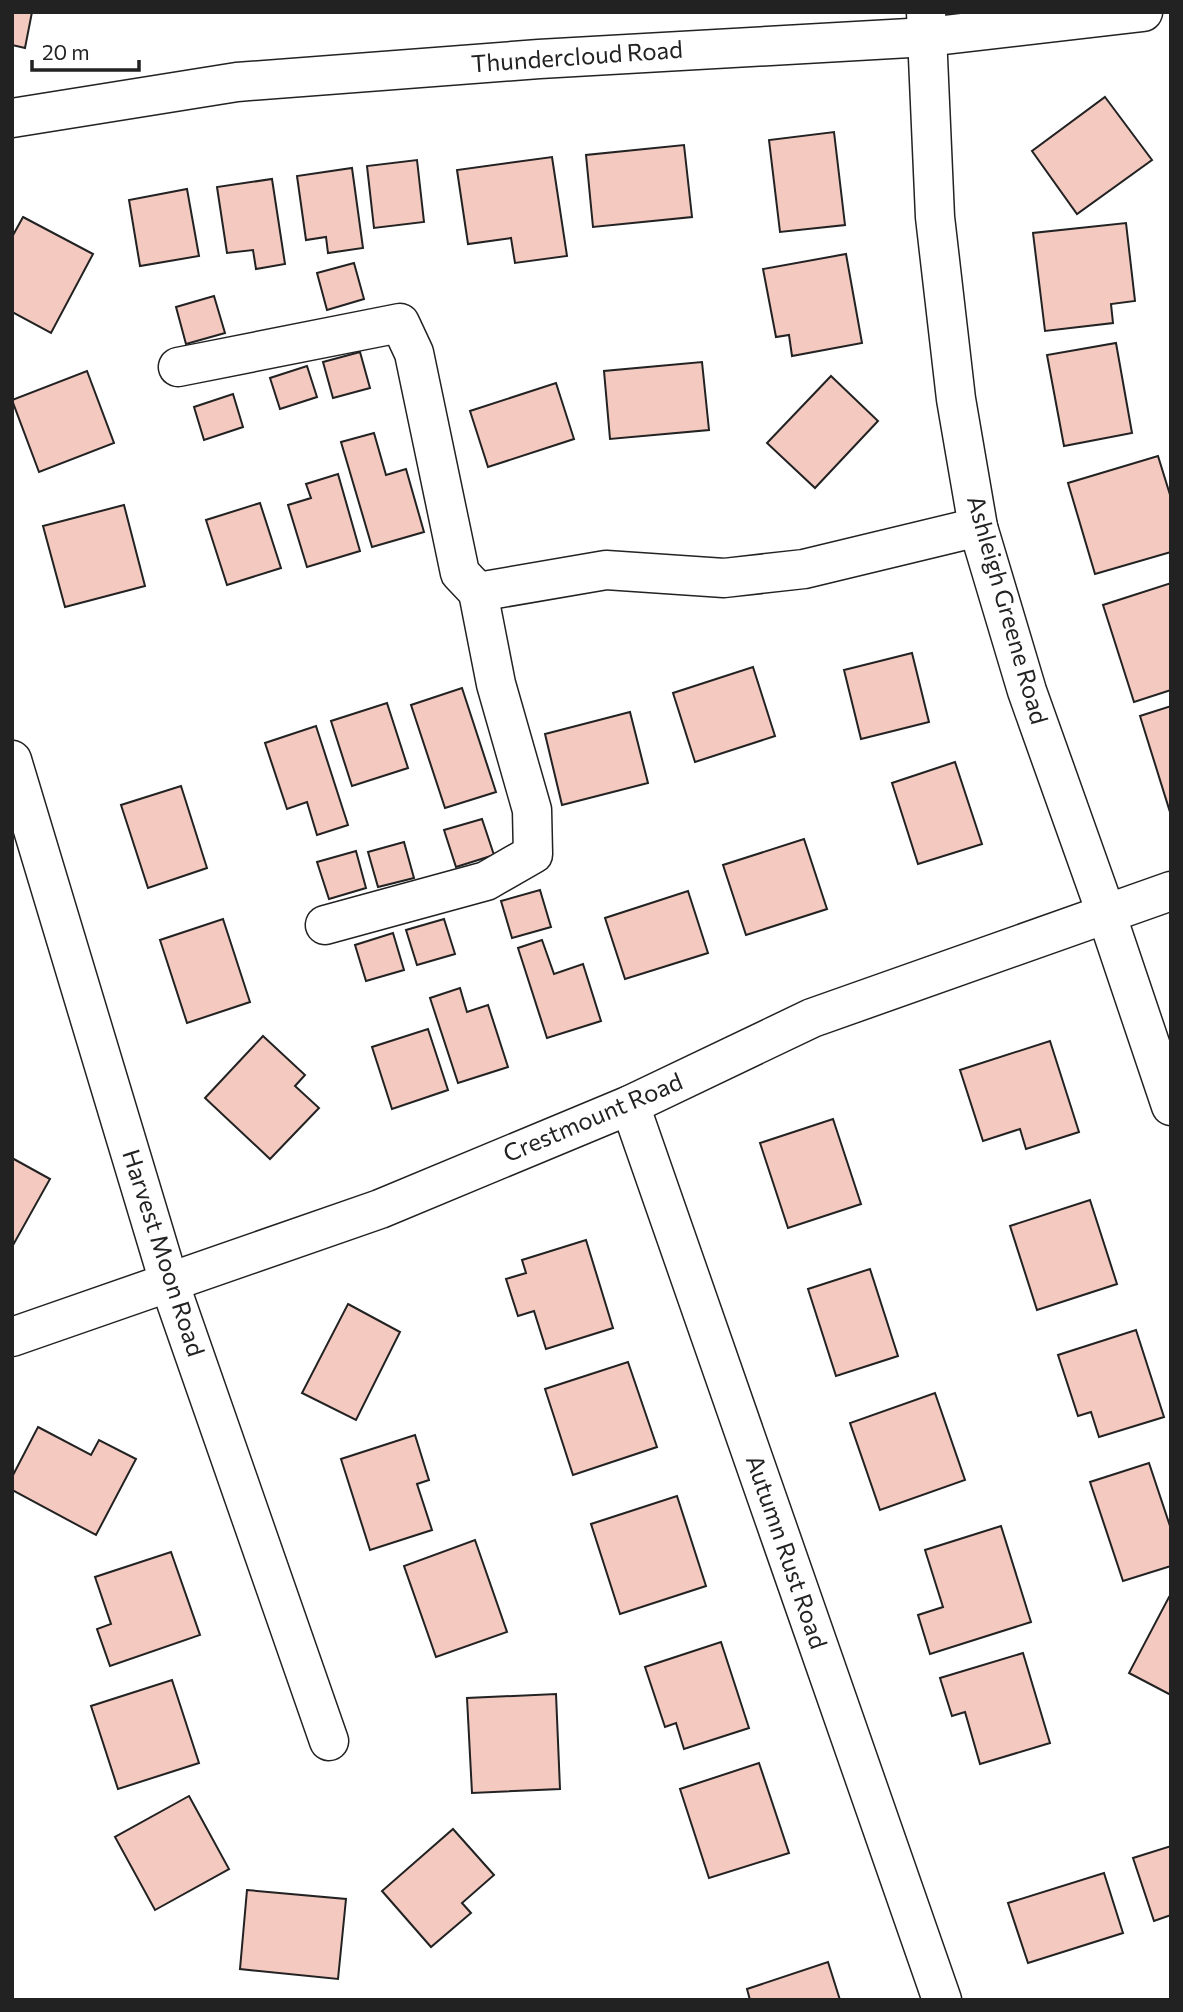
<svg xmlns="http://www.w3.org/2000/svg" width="1183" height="2012" font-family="Commissioner,sans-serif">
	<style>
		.building { fill: #f3c9c0; stroke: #222; stroke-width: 2 }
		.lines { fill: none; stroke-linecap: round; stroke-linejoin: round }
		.minor-casing { stroke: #222; stroke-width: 41 }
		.minor { stroke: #fff; stroke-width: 38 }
		.labels { text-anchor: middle; stroke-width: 5; stroke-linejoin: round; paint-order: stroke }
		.street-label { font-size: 24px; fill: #222; stroke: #fff }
	</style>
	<rect width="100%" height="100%" fill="#fff"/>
	<g class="building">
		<path d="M12,12h20l-7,36 -13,-3z"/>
		<path d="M1105,97l47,63 -75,54 -45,-63z"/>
		<path d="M834,132l11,93 -65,7 -11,-92z"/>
		<path d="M684,145l8,72 -99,10 -7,-72z"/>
		<path d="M552,157l15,99 -52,7 -4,-25 -43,6 -11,-74z"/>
		<path d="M417,160l7,62 -50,6 -7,-62z"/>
		<path d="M352,168l11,80 -35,5 -2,-16 -20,3 -9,-64z"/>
		<path d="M272,179l13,85 -29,5 -3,-19 -26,3 -10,-66z"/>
		<path d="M187,189l12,67 -59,10 -11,-66z"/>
		<path d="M23,217l70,37 -42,79 -39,-21v-75z"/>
		<path d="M1126,223l9,78 -24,3 2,19 -68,8 -12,-98z"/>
		<path d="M846,254l16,89 -70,13 -3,-21 -13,2 -13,-68z"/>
		<path d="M354,263l10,36 -37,11 -10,-37z"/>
		<path d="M214,296l11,37 -39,11 -10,-37z"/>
		<path d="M1116,343l16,90 -68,13 -17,-91z"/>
		<path d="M360,352l10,36 -37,10 -10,-36z"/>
		<path d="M702,362l7,68 -99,9 -6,-68z"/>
		<path d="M307,366l10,31 -37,12 -10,-31z"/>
		<path d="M87,371l27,72 -75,29 -27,-72z"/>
		<path d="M831,376l47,45 -63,67 -48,-45z"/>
		<path d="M556,383l18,56 -86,28 -18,-56z"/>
		<path d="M233,394l10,33 -39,13 -10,-33z"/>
		<path d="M374,433l12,42 20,-6 18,63 -52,15 -31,-105z"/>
		<path d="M1158,456l13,42v54l-76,22 -27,-91z"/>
		<path d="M338,474l22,77 -53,16 -19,-62 23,-7 -5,-14z"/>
		<path d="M260,503l21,65 -54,17 -21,-65z"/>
		<path d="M124,505l21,81 -80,21 -22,-81z"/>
		<path d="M1171,583v107l-37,12 -31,-97z"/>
		<path d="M912,653l17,69 -68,17 -17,-69z"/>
		<path d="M753,667l22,69 -80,26 -22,-69z"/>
		<path d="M462,688l34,104 -51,16 -34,-103z"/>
		<path d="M387,703l21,65 -56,18 -21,-65z"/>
		<path d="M1171,706v105l-1,1 -30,-96z"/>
		<path d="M630,712l18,71 -86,22 -17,-71z"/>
		<path d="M316,726l32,99 -31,10 -10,-33 -20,7 -22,-66z"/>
		<path d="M955,762l27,82 -64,20 -26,-81z"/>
		<path d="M181,786l26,82 -59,20 -27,-83z"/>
		<path d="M482,819l12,36 -38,12 -12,-37z"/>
		<path d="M804,839l23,70 -81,26 -23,-70z"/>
		<path d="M404,842l10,36 -36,9 -10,-35z"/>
		<path d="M356,851l10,37 -37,11 -12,-37z"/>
		<path d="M540,890l11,37 -39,11 -11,-37z"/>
		<path d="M688,891l20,62 -83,26 -20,-61z"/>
		<path d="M223,919l27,83 -63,21 -27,-83z"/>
		<path d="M444,919l11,35 -38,11 -11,-35z"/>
		<path d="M393,933l11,37 -38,11 -11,-36z"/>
		<path d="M542,940l12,34 29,-10 18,57 -54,17 -29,-90z"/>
		<path d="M460,988l7,24 21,-7 20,62 -50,16 -28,-85z"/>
		<path d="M428,1029l20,61 -56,19 -20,-62z"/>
		<path d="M263,1036l42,39 -10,11 24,22 -49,51 -65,-61z"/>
		<path d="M1050,1041l29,91 -53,17 -6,-20 -37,12 -23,-71z"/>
		<path d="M833,1119l28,85 -73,24 -28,-85z"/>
		<path d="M12,1158l38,21 -38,68z"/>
		<path d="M1090,1200l27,84 -80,26 -27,-84z"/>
		<path d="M586,1240l27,88 -67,21 -12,-38 -16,5 -12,-37 20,-6 -4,-13z"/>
		<path d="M870,1269l28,87 -62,20 -28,-87z"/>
		<path d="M348,1304l52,28 -44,88 -54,-27z"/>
		<path d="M1136,1330l28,87 -65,20 -8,-25 -13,4 -20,-61z"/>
		<path d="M628,1362l29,85 -84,28 -28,-86z"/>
		<path d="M935,1393l30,87 -85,30 -30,-87z"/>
		<path d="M38,1427l53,28 8,-15 37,19 -40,76 -84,-45v-13z"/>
		<path d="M415,1435l14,45 -12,4 15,46 -62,20 -29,-91z"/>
		<path d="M1149,1463l22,66v37l-48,15 -33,-99z"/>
		<path d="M677,1496l29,90 -86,28 -29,-90z"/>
		<path d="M1001,1526l30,96 -101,32 -12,-39 25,-8 -18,-57z"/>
		<path d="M475,1540l32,92 -71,25 -32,-91z"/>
		<path d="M171,1552l29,83 -90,31 -13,-37 14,-5 -16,-47z"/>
		<path d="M1169,1597l2,1v97l-42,-22z"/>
		<path d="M721,1642l28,86 -65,21 -8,-26 -11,4 -20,-60z"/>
		<path d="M1023,1653l27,90 -70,21 -15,-52 -13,4 -12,-38z"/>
		<path d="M172,1680l27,83 -81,26 -27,-83z"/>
		<path d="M556,1694l4,95 -88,4 -5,-95z"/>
		<path d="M759,1763l30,90 -80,25 -29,-89z"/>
		<path d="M189,1796l40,73 -74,41 -40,-73z"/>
		<path d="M453,1829l41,46 -32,28 9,10 -40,34 -49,-56z"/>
		<path d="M1171,1846v69l-17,6 -21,-63z"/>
		<path d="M1104,1873l19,60 -95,30 -20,-60z"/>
		<path d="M247,1890l99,9 -8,80 -98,-10z"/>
		<path d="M828,1962l12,38h-90l-3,-11z"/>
	</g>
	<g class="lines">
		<defs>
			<g id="minor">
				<path d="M926,12l9,205 21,182 22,128 49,164 79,222 65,193"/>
				<path d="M12,118l225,-36 302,-23 388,-22 216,-25"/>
				<path d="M178,367l222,-44 14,30 46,220 18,19 128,-22 118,8 80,-9 174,-42"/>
				<path d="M12,760l157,522 160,459"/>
				<path d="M325,925l161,-44 47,-27 -1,-44 -36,-126 -18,-92"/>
				<path d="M630,1105l312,895"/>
				<path d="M12,1337l368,-128 250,-104 182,-87 359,-127"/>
			</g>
		</defs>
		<use href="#minor" class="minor-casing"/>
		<use href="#minor" class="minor"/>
	</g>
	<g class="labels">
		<g class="street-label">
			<text transform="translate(577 57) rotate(-4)" y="8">Thundercloud Road</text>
			<text transform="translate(1007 610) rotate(74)" y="8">Ashleigh Greene Road</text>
			<text transform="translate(593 1118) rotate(-23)" y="8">Crestmount Road</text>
			<text transform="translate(163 1253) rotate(72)" y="8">Harvest Moon Road</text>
			<text transform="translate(786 1552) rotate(71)" y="8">Autumn Rust Road</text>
		</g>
	</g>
	<rect width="1183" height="2012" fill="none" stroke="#222222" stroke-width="28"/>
	<path d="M32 60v10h107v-10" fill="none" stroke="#222222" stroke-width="3.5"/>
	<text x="42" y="60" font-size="21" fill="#222222" stroke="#ffffff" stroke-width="5" paint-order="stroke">20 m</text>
</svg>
